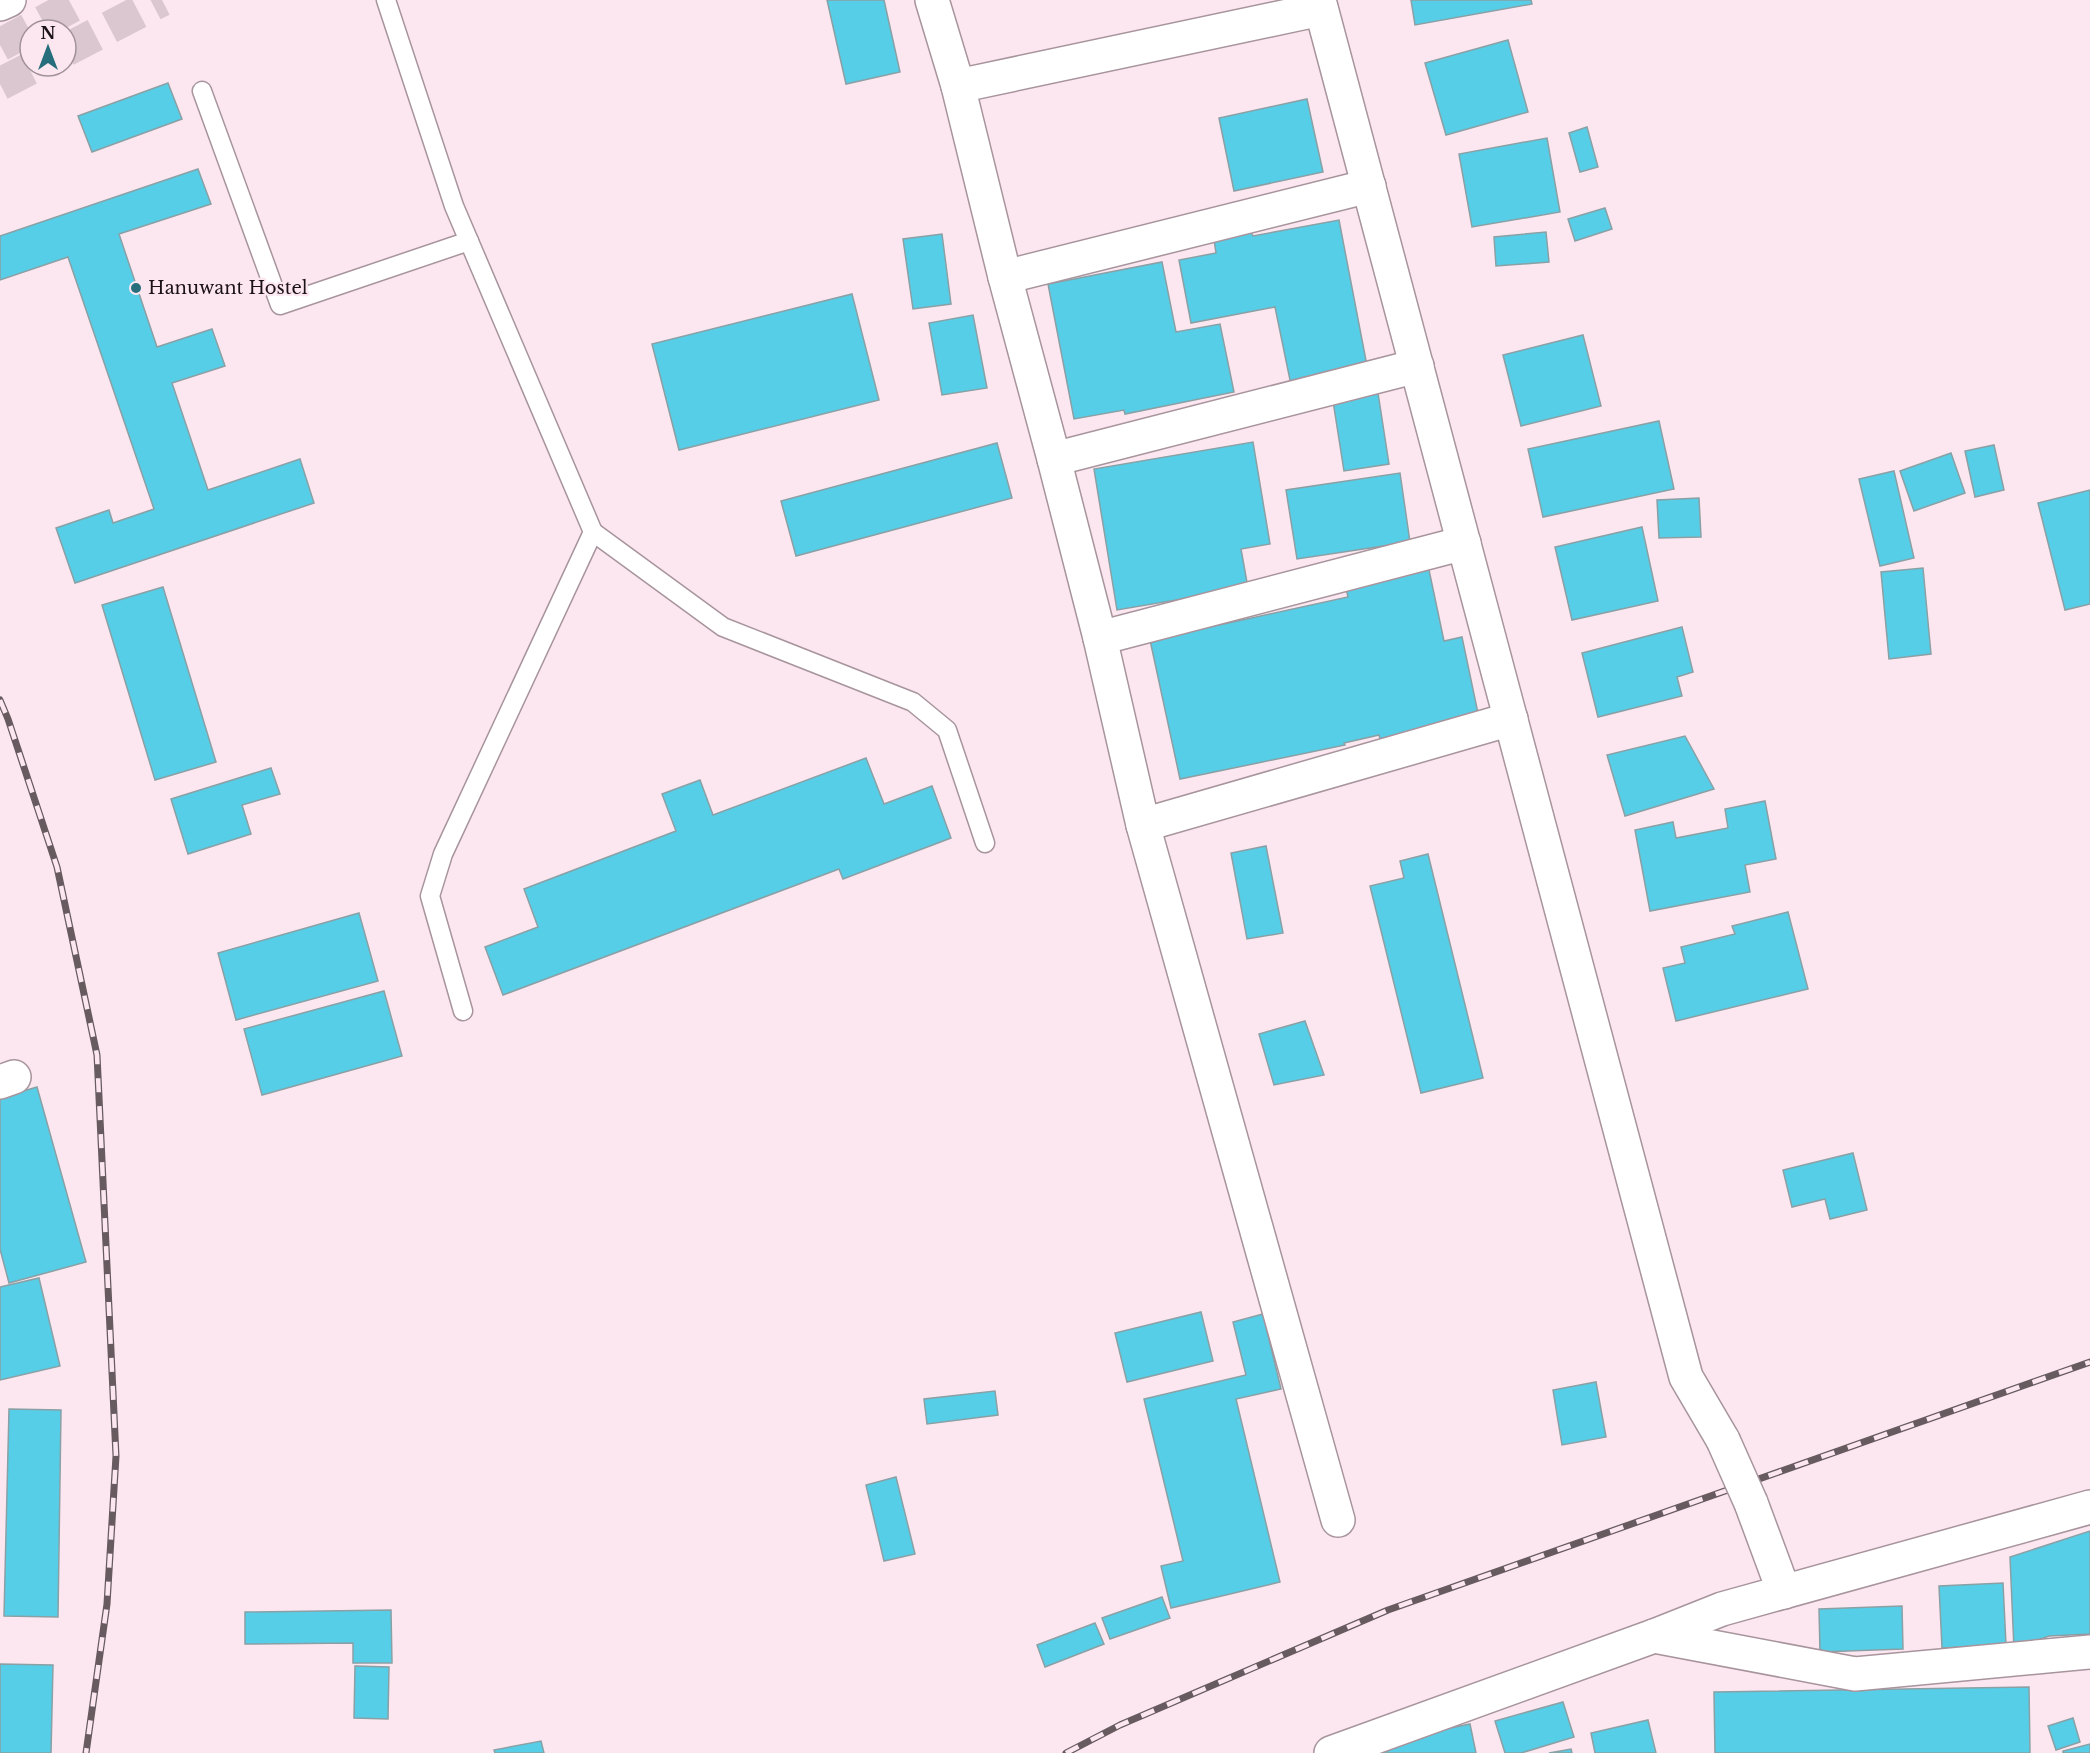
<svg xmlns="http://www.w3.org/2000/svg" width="2090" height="1753" font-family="'Libre Baskerville',serif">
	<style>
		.building { fill: #56cee7; stroke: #8aa0a5; stroke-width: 1.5 }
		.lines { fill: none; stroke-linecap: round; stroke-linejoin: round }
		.tertiary-tunnel { stroke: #dac7cf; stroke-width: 33; stroke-dasharray: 33 16; stroke-linecap: butt }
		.service-casing { stroke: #a7949c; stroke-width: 21 }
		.minor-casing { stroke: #a7949c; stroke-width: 36 }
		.service { stroke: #fff; stroke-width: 18 }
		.minor { stroke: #fff; stroke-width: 33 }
		.rail-casing { stroke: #675b60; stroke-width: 7 }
		.rail { stroke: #fce7f0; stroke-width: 4.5; stroke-dasharray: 14; stroke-linecap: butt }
		.minor-bridge-casing { stroke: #a7949c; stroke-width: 36; stroke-linecap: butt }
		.minor-bridge { stroke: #fff; stroke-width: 33 }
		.poi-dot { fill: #276e7c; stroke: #fce7f0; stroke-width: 2 }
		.labels { text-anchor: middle; stroke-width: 4.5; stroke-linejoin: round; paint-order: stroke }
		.poi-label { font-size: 18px; fill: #1a1215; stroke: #fce7f0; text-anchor: start }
	</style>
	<rect width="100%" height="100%" fill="#fce7f0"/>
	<g class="building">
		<path d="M827,0h57l16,72 -54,12z"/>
		<path d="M1411,0h120l1,4 -117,21z"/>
		<path d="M1508,40l20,72 -82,23 -21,-72z"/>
		<path d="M168,83l14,36 -90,33 -14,-36z"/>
		<path d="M1307,99l16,73 -89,19 -15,-73z"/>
		<path d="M1587,127l11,40 -18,5 -11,-39z"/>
		<path d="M1547,138l13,74 -88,15 -13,-73z"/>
		<path d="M198,169l13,35 -92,30 38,113 55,-18 13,37 -53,17 36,107 92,-31 14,44 -239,80 -19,-55 53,-18 4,13 41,-14 -86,-252 -68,23v-44z"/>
		<path d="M1605,208l7,21 -37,12 -7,-22z"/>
		<path d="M1339,220l29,151 -77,14 -16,-78 -84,16 -12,-63 37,-7 -2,-13 37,-8 2,4z"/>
		<path d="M1546,232l3,30 -53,4 -2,-29z"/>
		<path d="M942,234l9,70 -38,5 -10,-70z"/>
		<path d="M1162,262l14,70 44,-8 14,68 -109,22 -1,-4 -50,9 -26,-135z"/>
		<path d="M852,294l27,106 -200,50 -27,-106z"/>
		<path d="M973,315l14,73 -45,7 -13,-72z"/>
		<path d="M1583,335l18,71 -80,20 -18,-71z"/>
		<path d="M1378,393l11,71 -45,7 -11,-70z"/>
		<path d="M1659,421l15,68 -131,28 -15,-68z"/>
		<path d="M1253,442l17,102 -29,5 7,39 -131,22 -23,-141z"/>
		<path d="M997,443l15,55 -216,58 -15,-55z"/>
		<path d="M1994,445l10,45 -29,7 -10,-46z"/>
		<path d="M1951,453l14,40 -51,18 -14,-40z"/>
		<path d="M1894,471l20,87 -34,8 -21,-87z"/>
		<path d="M1400,473l10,69 -113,17 -11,-69z"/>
		<path d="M2090,490v114l-25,6 -27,-107z"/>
		<path d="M1699,498l2,39 -42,1 -2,-38z"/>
		<path d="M1642,527l16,74 -86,19 -17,-73z"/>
		<path d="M1923,568l8,86 -42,5 -8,-87z"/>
		<path d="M1429,570l15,71 18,-4 17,81 -99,21 -1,-4 -35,8 1,2 -165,34 -30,-139 198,-43 -2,-9z"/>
		<path d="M163,587l53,175 -61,18 -53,-175z"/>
		<path d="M1682,627l11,45 -16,5 5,19 -84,21 -16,-64z"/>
		<path d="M1685,736l29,53 -89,27 -18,-61z"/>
		<path d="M866,758l18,46 48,-18 19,52 -108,41 -4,-10 -336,126 -18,-48 53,-20 -14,-38 152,-58 -14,-37 38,-14 13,35z"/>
		<path d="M271,768l9,26 -38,11 9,29 -63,20 -17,-55z"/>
		<path d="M1765,801l11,58 -31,6 5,27 -100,19 -15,-81 38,-8 3,16 52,-10 -3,-19z"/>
		<path d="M1266,846l17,87 -36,6 -16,-86z"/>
		<path d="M1428,854l55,224 -62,15 -51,-207 34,-8 -4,-17z"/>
		<path d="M1788,912l20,77 -132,32 -13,-53 22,-5 -4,-16 54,-13 -3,-8z"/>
		<path d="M359,913l19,68 -142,39 -18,-67z"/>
		<path d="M384,991l18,65 -140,39 -18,-66z"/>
		<path d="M1305,1021l19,54 -50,10 -15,-51z"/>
		<path d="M37,1087l49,175 -77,21 -9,-34v-151z"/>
		<path d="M1853,1153l14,57 -37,9 -5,-20 -33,8 -9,-37z"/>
		<path d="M39,1278l21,88 -60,14v-93z"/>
		<path d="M1201,1312l12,49 -86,21 -12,-49z"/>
		<path d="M1263,1314l18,75 -45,10 44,183 -109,26 -10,-42 22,-5 -39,-162 102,-24 -13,-53z"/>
		<path d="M1596,1382l10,55 -44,8 -9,-55z"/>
		<path d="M995,1391l3,24 -71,9 -3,-25z"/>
		<path d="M9,1409l52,1 -3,207 -54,-1z"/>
		<path d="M896,1477l19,77 -31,7 -18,-76z"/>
		<path d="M2090,1531v103l-41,2 -35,13 -4,-92z"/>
		<path d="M2003,1583l3,62 -64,3 -3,-62z"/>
		<path d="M1162,1597l8,21 -60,21 -8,-21z"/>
		<path d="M1902,1606l1,43 -83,3 -1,-43z"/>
		<path d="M391,1610l1,53h-39v-20l-108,1v-32z"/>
		<path d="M1095,1623l9,21 -59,23 -8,-22z"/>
		<path d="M0,1664l53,1 -2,88h-51z"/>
		<path d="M355,1666l34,1 -1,52 -34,-1z"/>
		<path d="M2029,1687l1,66h-315l-1,-61z"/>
		<path d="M1563,1702l11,35 -53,16h-16l-10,-32z"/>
		<path d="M2073,1718l7,24 -24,8 -8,-24z"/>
		<path d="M1648,1720l8,33h-61l-4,-20z"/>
		<path d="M1470,1724l6,29h-133v-3z"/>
		<path d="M541,1741l3,12h-49l-1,-3z"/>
		<path d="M2090,1744v9h-27v-2z"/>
		<path d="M1571,1749l1,4h-23z"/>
	</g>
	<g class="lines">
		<g class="tertiary-tunnel">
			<path d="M0,45l83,-45"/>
			<path d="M66,50l96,-50"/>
			<path d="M0,84l35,-18"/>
		</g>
		<defs>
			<g id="service">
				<path d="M386,0l68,206 139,326 -150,322 -13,42 33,115"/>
				<path d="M202,91l78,214 189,-64"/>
				<path d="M593,532l130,95 190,75 34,28 38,113"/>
			</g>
			<g id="minor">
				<path d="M932,0l26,86 47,191 49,182 46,179 43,187 195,695"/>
				<path d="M1319,0l367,1377 37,63"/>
				<path d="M0,4l9,-4"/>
				<path d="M958,86l363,-77"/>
				<path d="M1005,277l364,-91"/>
				<path d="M1054,459l363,-93"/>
				<path d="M1100,638l364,-95"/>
				<path d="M1143,825l368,-106"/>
				<path d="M0,1082l14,-5"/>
				<path d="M1751,1503l33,89"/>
				<path d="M1654,1636l201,38 235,-22"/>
				<path d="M1331,1753l323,-117 68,-27 368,-102"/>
			</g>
		</defs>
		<use href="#service" class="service-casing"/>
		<use href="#minor" class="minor-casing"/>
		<use href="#service" class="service"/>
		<use href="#minor" class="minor"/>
		<defs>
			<g id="rail">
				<path d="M0,700l8,19 49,148 40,188 19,401 -9,148 -21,149"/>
				<path d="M1066,1753l54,-28 268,-115 702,-248"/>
			</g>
		</defs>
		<use href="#rail" class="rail-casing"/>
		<use href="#rail" class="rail"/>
		<defs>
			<path id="minor-bridge" d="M1723,1440l28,63"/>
		</defs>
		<use href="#minor-bridge" class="minor-bridge-casing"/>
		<use href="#minor-bridge" class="minor-bridge"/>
	</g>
	<circle class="poi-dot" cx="136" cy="288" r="6"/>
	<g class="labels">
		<g class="poi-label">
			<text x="148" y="294">Hanuwant Hostel</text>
		</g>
	</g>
	<g transform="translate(48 48)"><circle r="28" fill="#fce7f0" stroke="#a29298" stroke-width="1.5"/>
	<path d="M0-4.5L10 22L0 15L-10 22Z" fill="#276e7c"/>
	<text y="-9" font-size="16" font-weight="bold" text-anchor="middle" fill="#1a1215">N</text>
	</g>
</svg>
